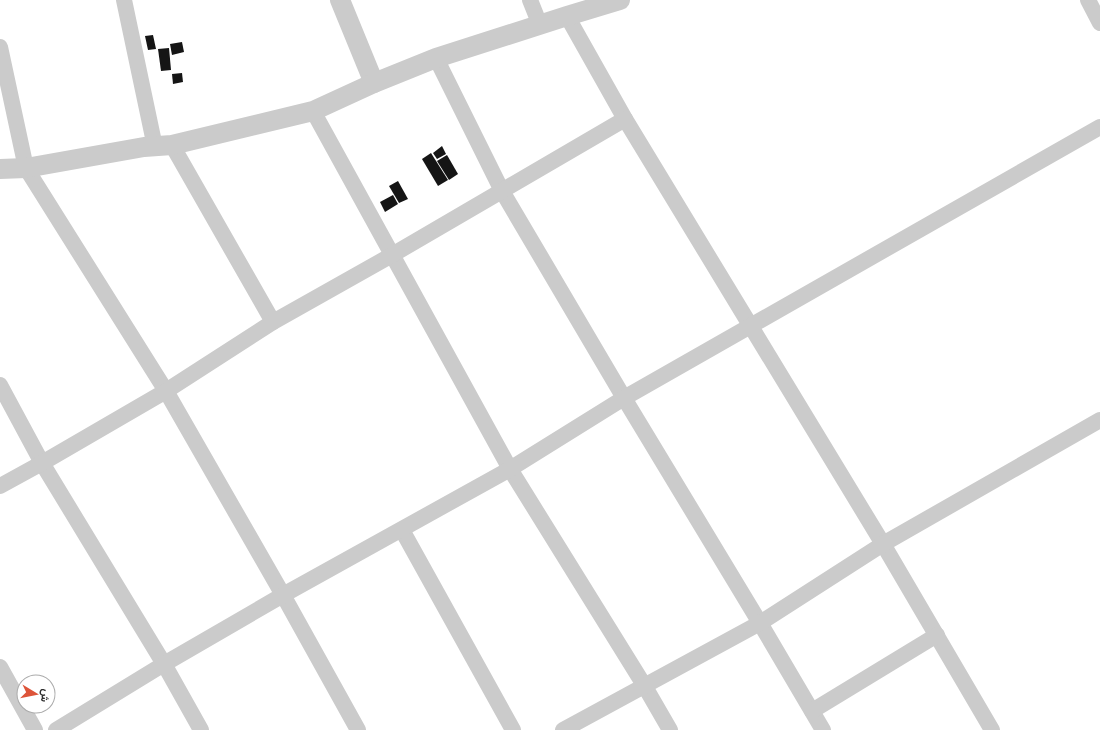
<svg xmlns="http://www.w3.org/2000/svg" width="1100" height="730" font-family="'Varela Round',Vazirmatn,sans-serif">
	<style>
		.building { fill: #151515 }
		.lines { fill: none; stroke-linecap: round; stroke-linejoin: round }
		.minor { stroke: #cbcbcb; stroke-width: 16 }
		.tertiary { stroke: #cbcbcb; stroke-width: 20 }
	</style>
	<rect width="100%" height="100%" fill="#fff"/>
	<g class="building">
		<path d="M153,35l3,14 -8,1 -3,-14z"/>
		<path d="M182,42l2,10 -12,3 -2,-11z"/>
		<path d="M169,48l2,22 -10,1 -3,-22z"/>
		<path d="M182,73l1,9 -10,2 -1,-10z"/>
		<path d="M442,146l4,8 -9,5 -4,-6z"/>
		<path d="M431,153l17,27 -10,6 -16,-27z"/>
		<path d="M447,155l11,19 -9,6 -12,-19z"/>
		<path d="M398,181l10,18 -9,4 -10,-17z"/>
		<path d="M393,195l5,9 -13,8 -5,-10z"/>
	</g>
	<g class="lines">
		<g class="minor">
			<path d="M124,0l31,147"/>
			<path d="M530,0l10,25"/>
			<path d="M1088,0l12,23"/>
			<path d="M567,16l58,103 258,425 109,186"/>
			<path d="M0,47l26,121 140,223 117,204 75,135"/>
			<path d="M436,58l66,133 122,207 136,225 63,107"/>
			<path d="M313,111l197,358 134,216 26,45"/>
			<path d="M172,145l101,177"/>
			<path d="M0,385l42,78 122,201 37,66"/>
			<path d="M0,486l42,-23 124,-72 107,-69 119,-67 233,-136"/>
			<path d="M402,530l111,200"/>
			<path d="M0,667l35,63"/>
			<path d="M812,711l125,-76"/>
			<path d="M56,730l108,-66 119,-69 227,-126 114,-71 476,-271"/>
			<path d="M563,730l197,-107 123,-79 217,-124"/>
		</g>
		<g class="tertiary">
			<path d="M340,0l34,83"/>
			<path d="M0,169l26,-1 118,-21 28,-2 141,-34 61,-28 62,-25 131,-42 53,-16"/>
		</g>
	</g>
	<g transform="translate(36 694) rotate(100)"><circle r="19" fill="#ffffff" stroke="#ababab"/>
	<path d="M0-3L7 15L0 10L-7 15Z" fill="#dd5439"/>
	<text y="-6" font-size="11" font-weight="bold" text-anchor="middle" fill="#2e2e2e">ش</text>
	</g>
</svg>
